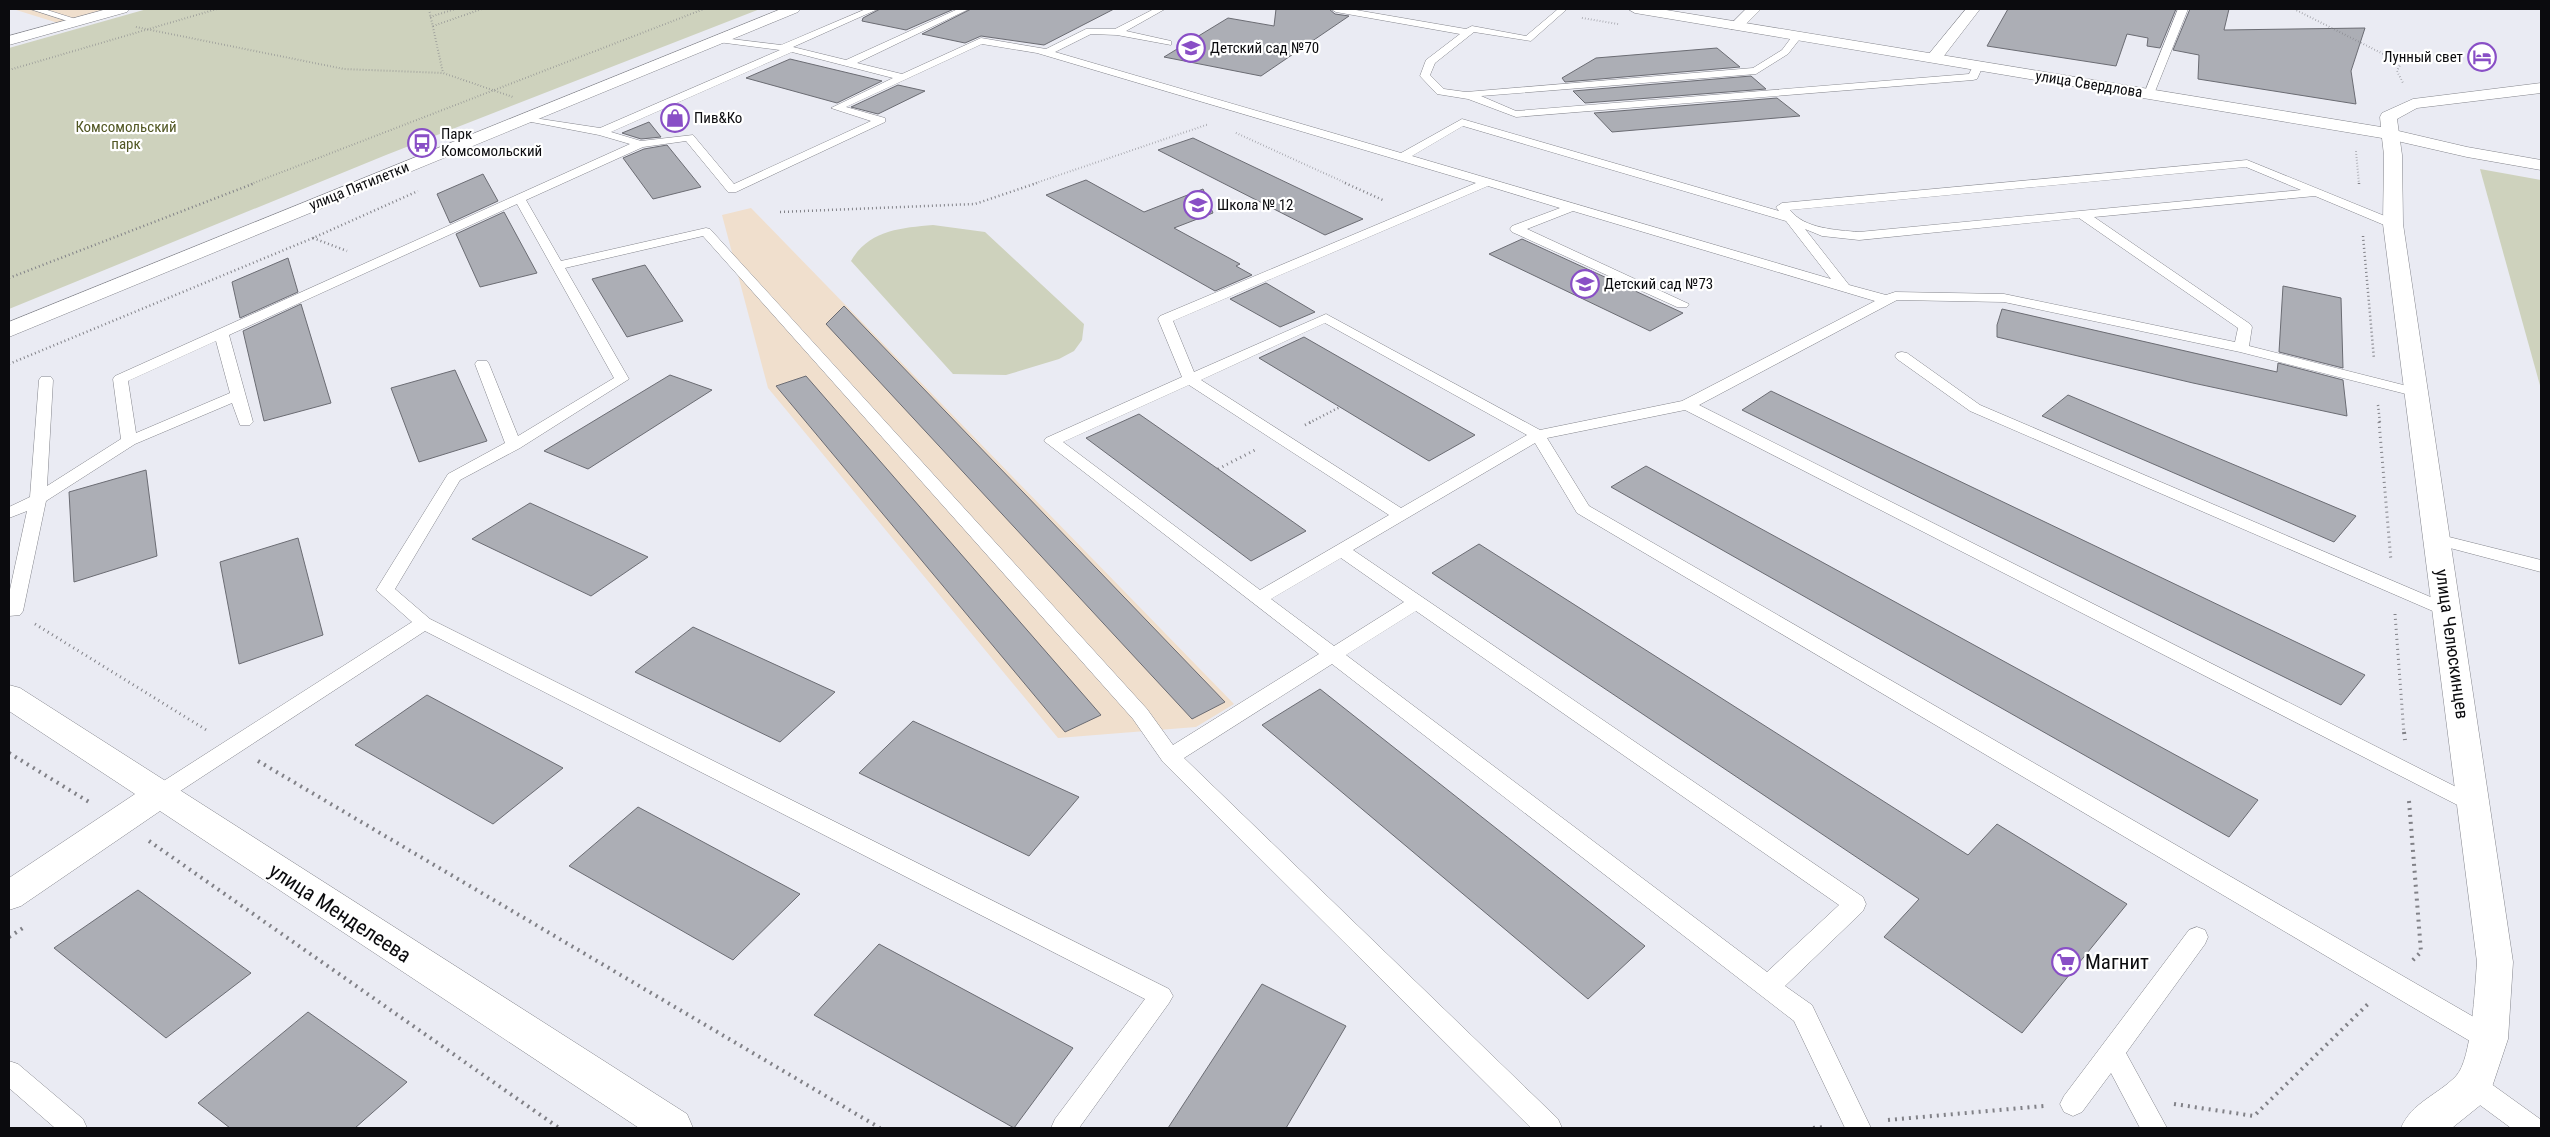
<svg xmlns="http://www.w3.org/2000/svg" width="2550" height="1137" font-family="'Roboto Condensed',sans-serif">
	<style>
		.industrial { fill: #f0dfcd }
		.green { fill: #ced2bd }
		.building { fill: #acaeb5; stroke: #6b6c73 }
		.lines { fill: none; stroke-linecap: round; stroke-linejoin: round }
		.service-casing { stroke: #85868d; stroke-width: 1 }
		.minor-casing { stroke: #85868d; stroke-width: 1 }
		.tertiary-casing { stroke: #85868d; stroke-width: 1 }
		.secondary-casing { stroke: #85868d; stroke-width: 1 }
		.path-far3 { stroke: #818187; stroke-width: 2; stroke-dasharray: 0.5 2.5; stroke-linecap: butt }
		.path-far2 { stroke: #818187; stroke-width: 2.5; stroke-dasharray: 1 3; stroke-linecap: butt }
		.path-far1 { stroke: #818187; stroke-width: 3; stroke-dasharray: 1 4; stroke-linecap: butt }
		.path { stroke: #818187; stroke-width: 4; stroke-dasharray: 2 5; stroke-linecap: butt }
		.service { fill: #fff; fill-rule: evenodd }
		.minor { fill: #fff; fill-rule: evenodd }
		.tertiary { fill: #fff; fill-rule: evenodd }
		.secondary { fill: #fff; fill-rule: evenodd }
		.labels { text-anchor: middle; stroke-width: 4.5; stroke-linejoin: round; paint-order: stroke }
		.far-poi-label { font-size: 15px; fill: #0b0b0e; stroke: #fff; text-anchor: start }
		.far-street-label { font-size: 15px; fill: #0b0b0e; stroke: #fff }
		.far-park-label { font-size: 15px; fill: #515723; stroke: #fff }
		.street-label { font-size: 18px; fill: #0b0b0e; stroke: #fff }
		.near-street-label { font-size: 21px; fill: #0b0b0e; stroke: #fff }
		.near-poi-label { font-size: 21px; fill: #0b0b0e; stroke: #fff; text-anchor: start }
	</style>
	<rect width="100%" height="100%" fill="#eaebf3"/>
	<g class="industrial">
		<path d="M13,9h94l-49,14z"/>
		<path d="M751,208l483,496 -38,23 -138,11 -290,-350 -46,-173z"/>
	</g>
	<g class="green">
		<path d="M147,9h613l-374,146 -377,154v-261z"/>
		<path d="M2480,169l61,11v209z"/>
		<path d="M933,225l52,7 99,92 -2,16 -8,11 -15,8 -53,16 -53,-1 -102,-113c18,-31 49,-33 82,-36z"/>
	</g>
	<g class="building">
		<path d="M880,9h74l-48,21 -44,-9 1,-3z"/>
		<path d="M971,9h143l-70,36 -63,-9 -16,7 -43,-9z"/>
		<path d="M1276,9h53l6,5 14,2 -88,60 -97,-19 64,-39 46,8z"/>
		<path d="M2008,9h168l-16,39 -13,-2 1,-8 -21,-4 -11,32 -129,-20z"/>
		<path d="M2190,9h39l-5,21 141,-2 -14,43 5,33 -158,-25 1,-24 -26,-5z"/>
		<path d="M1717,48l23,19 -175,15 -3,-4 34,-20z"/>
		<path d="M790,59l92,22 -45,22 -91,-25z"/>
		<path d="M1751,76l15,13 -181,14 -12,-12z"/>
		<path d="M898,85l27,6 -47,23 -27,-7z"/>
		<path d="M1777,98l23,18 -188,16 -18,-19z"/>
		<path d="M649,122l12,15 -20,2 -19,-6z"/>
		<path d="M1193,138l170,81 -38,16 -167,-85z"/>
		<path d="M667,145l34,42 -48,12 -30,-41 21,-9z"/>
		<path d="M483,174l15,27 -48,22 -13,-29z"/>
		<path d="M1086,180l58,32 59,-23 10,24 -39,15 66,36 -4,2 16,9 -37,16 -169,-96z"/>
		<path d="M504,212l33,61 -57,14 -24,-53z"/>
		<path d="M1522,239l161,74 -33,18 -161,-77z"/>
		<path d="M288,258l10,34 -58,26 -8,-36z"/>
		<path d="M645,265l38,56 -56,16 -35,-58z"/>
		<path d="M1266,283l49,29 -35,15 -50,-28z"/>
		<path d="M2283,286l58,12 2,70 -64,-16z"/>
		<path d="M301,304l30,99 -67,18 -21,-90z"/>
		<path d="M844,306l381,396 -33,17 -366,-395z"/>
		<path d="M2002,309l275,63 1,-9 65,17 4,36 -154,-33 -196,-46v-12z"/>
		<path d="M1304,337l171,98 -46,26 -170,-103z"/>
		<path d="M455,370l32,71 -68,21 -28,-74z"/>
		<path d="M670,375l42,15 -124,79 -44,-18z"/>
		<path d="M806,376l295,339 -36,17 -289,-346z"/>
		<path d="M1771,391l594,284 -24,30 -599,-295z"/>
		<path d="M2068,395l288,121 -22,26 -292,-126z"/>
		<path d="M1139,414l79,55 88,62 -55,30 -165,-123z"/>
		<path d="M1646,466l612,334 -29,37 -618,-350z"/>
		<path d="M146,470l11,86 -83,26 -5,-90z"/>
		<path d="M530,503l118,54 -57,39 -119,-57z"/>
		<path d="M298,538l25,97 -84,29 -19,-102z"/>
		<path d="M1479,544l489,311 29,-31 130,80 -105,129 -138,-96 35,-38 -487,-326z"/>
		<path d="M693,627l142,65 -55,50 -145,-70z"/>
		<path d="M1320,689l325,257 -57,53 -326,-274z"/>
		<path d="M427,695l136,73 -70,56 -138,-79z"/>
		<path d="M913,721l65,30 101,46 -50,59 -170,-83z"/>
		<path d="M638,807l162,87 -67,66 -164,-94z"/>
		<path d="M138,890l113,83 -85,65 -112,-90z"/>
		<path d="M879,944l194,104 -59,80 -200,-113z"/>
		<path d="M1262,984l84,42 -60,102h-118z"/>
		<path d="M308,1012l99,70 -52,46h-125l-32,-25z"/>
	</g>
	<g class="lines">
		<defs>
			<g id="service">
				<path d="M30,9h14l38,12 -5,3z"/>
				<path d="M866,9h12l-85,38 53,13 112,-51h11l-112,54 45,11 79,-36 65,11 40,-20h29l39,-20h11l-39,22 45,10v4l-54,-10 -26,-1 -36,18 346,101 61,-34 317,92 -3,-4 6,-4 465,-43 150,61 2,3 -2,3h-8l-74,-31 -221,21 156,107 2,3 -3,19 174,44 2,3 -2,3 -5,1 -178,-45 -236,-50 -107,-2 -198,105 783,395 4,6 -4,6 -7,2 -790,-404 -138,28 42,68 909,525 3,8 -3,8 -9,3 -9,-3 -903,-534 -42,-70 -182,107 510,347 3,7 -3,7 -78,75 27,19 59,123h-26l-51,-107 -462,-357 -148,94 374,361 4,9h-31l-368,-366 -30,-43 -430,-483 -138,32 64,111 -109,69 -60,32 -65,109 35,30 739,370 4,7 -4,7 -90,125h-28l4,-9 90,-120 -720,-368 -260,170 -7,2 -7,-2 -3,-6 3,-6 261,-167 -36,-32 72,-116 57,-31 -30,-79 2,-3h10l2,3 29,72 96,-58 -97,-174 -288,131 24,87 -3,3h-10l-8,-22 -97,41 -89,57 -23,110 -3,4 -11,1v-22l18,-83 -18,7v-11l21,-10 9,-117 2,-3h10l2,3 -6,106 74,-47 -8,-60 2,-3 515,-232 -31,-9 -78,-15v-4l79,12 180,-78 -62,-8 -3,-1v-4l66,8zM982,44l55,9 439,130 -316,133 -2,3 24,58 -136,61 -2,3 275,213 -146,91 -26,-36 -437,-480 -4,-1 -145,33 -35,-61 117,-53 43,-6 42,51h8l149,-70v-4l-39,-11zM792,52l101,26 -62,30 40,13 -137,63 -41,-49 -52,6 -30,-9zM1463,126l323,95 45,58 -419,-123zM2246,167l55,23 -442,42c-22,-2 -55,-3 -69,-22zM1488,186l72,22 -48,18 -2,3 2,3 165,75h10l2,-3 -162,-75 46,-18 302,90 -193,100 -142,29 -214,-116 -132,58 -21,-51zM2079,218l159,110 -3,14 -231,-48 -109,-2 -9,3 -37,-10 -44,-56 17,7 37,4zM1325,323l202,112 -126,73 -200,-128zM216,341l14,52 -94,40 -8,-52zM1189,385l200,130 -129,75 -197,-148zM1341,558l63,44 -70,44 -63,-47zM1416,611l423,294 -72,67 -421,-317z"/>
				<path d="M1331,9h19l116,20 6,-3 54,10 32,-27h9l-36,32 -57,-9 -39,31 -5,12 14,14 22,3 287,-24 29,-18 12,-16 8,2 -14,18 -32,20 -275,22 35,15 453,-37 5,-10 9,2 -6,13 -4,1 -457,37 -48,-18 -31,-5 -17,-18 6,-16 34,-26 -124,-22z"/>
				<path d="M2178,9h10l-34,85 -9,2 -1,-2z"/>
				<path d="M1902,352l5,1 73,52 474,202 3,4 -3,4h-12l-472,-204 -73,-52 -2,-3 2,-3z"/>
				<path d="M2437,534l104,26v12l-110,-29 -3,-4 3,-4z"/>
				<path d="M2197,927l8,3 3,7 -3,7 -79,109 41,75h-27l-29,-55 -29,39 -9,4 -9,-4 -4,-8 4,-8 125,-166z"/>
				<path d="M9,1061l9,3 65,55 4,9h-32l-46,-40z"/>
				<path d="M2474,1074l9,4 57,41 1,9h-30l-46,-34 -4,-8 4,-8z"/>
			</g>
			<g id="minor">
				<path d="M107,9h22l-2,3 -118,33v-9z"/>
				<path d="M1746,9h15l-20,20h-10l-2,-3z"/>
				<path d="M1966,9h14l-40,52h-12l-2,-3 2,-3z"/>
				<path d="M2390,129l77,18 74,13v10l-74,-13 -83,-19 -3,-4 3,-4z"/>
				<path d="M9,685l11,3 667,426 6,14h-54l-479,-317 -139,95 -12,4v-32l126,-84 -126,-83z"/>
			</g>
			<path id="tertiary" d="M1628,9h32l721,118 -1,-10 2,-4 31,-14 128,-16v10l-124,15 -20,11 5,36 1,69 110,738 -5,77 -20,60 -36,29h-51c11,-26 37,-33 55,-52 16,-16 19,-90 21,-114l-94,-738 1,-69 -2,-17 -747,-125z"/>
			<path id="secondary" d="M781,9h19l-2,3 -789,325v-15z"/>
		</defs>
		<use href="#service" class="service-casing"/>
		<use href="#minor" class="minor-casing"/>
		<use href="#tertiary" class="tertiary-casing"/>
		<use href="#secondary" class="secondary-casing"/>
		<g class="path-far3">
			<path d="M429,9l14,64"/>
			<path d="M2294,9l107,54 -4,8 6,12"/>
			<path d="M430,17l25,-8"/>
			<path d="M1582,18l36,6"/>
			<path d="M433,26l49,-17"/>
			<path d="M136,27l208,42 99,4 70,24"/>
			<path d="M9,70l208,-61"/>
			<path d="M1236,133l112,51"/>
			<path d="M2356,151l3,33"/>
			<path d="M251,184l453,-175"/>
			<path d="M1033,184l176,-60"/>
		</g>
		<g class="path-far2">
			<path d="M1345,183l40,18"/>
			<path d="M2359,183v2"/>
			<path d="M780,212l195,-8 62,-21"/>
			<path d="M2363,236l11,123"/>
			<path d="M313,238l34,13"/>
			<path d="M9,278l246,-95"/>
			<path d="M9,364l304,-126 105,-47"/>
			<path d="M2378,405l2,18"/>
			<path d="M1309,423l31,-16"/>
		</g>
		<g class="path-far1">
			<path d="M2379,422l12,139"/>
			<path d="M1305,425l6,-3"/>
			<path d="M1218,469l37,-19"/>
			<path d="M2395,614l9,120"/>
			<path d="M35,624l173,107"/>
		</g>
		<g class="path">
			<path d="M2404,732l1,8"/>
			<path d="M9,753l80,49"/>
			<path d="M258,761l622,367"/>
			<path d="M2409,801l12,151 -9,9"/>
			<path d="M149,841l410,287"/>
			<path d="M9,937l17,-11"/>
			<path d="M2174,1104l80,12 116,-114"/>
			<path d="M1888,1120l156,-14"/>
			<path d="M1813,1128l12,-1"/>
		</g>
		<use href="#service" class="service"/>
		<use href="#minor" class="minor"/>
		<use href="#tertiary" class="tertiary"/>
		<use href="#secondary" class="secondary"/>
	</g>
	<defs>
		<symbol id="school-ring" viewBox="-11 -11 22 22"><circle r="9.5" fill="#fff" stroke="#894fc6" stroke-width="1.5"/><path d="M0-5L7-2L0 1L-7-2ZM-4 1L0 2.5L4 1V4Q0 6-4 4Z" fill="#894fc6"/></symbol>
		<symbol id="hotel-ring" viewBox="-11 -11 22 22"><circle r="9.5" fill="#fff" stroke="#894fc6" stroke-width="1.5"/><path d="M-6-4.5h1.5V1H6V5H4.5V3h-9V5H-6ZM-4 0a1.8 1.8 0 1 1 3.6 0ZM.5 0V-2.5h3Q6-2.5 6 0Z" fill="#894fc6"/></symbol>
		<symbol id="shop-ring" viewBox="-11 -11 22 22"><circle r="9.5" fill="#fff" stroke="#894fc6" stroke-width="1.5"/><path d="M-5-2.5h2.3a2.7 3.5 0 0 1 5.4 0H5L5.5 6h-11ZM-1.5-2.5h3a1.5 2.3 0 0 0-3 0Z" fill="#894fc6"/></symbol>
		<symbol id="bus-ring" viewBox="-11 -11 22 22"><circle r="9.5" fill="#fff" stroke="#894fc6" stroke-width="1.5"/><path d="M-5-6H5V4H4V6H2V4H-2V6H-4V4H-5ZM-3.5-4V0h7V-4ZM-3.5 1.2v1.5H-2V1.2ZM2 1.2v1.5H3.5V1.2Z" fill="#894fc6"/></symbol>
		<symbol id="supermarket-ring" viewBox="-11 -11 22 22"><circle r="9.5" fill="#fff" stroke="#894fc6" stroke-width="1.5"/><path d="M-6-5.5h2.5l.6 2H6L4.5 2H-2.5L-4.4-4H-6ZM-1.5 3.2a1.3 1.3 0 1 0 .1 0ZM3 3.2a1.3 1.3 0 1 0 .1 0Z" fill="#894fc6"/></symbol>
	</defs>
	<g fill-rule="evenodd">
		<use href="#school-ring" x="1175" y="32" width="32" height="32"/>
		<use href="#hotel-ring" x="2466" y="41" width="32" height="32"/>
		<use href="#shop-ring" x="659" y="102" width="32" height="32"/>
		<use href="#bus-ring" x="406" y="127" width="32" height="32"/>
		<use href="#school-ring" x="1182" y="189" width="32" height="32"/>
		<use href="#school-ring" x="1569" y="268" width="32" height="32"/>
		<use href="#supermarket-ring" x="2050" y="946" width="32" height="32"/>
	</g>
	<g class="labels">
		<g class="far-poi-label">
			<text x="1210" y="53">Детский сад №70</text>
			<text x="2463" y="62" text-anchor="end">Лунный свет</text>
			<text x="694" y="123">Пив&amp;Ко</text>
			<text x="441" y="139">Парк<tspan x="441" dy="17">Комсомольский</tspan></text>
			<text x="1217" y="210">Школа № 12</text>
			<text x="1604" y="289">Детский сад №73</text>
		</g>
		<g class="far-street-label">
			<text transform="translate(2089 84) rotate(9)" y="5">улица Свердлова</text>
			<text transform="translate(359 186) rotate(-22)" y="5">улица Пятилетки</text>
		</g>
		<g class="far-park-label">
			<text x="126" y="132">Комсомольский<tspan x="126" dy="17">парк</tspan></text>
		</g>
		<g class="street-label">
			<text transform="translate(2452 644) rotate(82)" y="6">улица Челюскинцев</text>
		</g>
		<g class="near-street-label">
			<text transform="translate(340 913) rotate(33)" y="7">улица Менделеева</text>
		</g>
		<g class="near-poi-label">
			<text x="2085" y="969">Магнит</text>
		</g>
	</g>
	<rect width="2550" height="1137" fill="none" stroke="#0b0b0e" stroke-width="20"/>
</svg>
